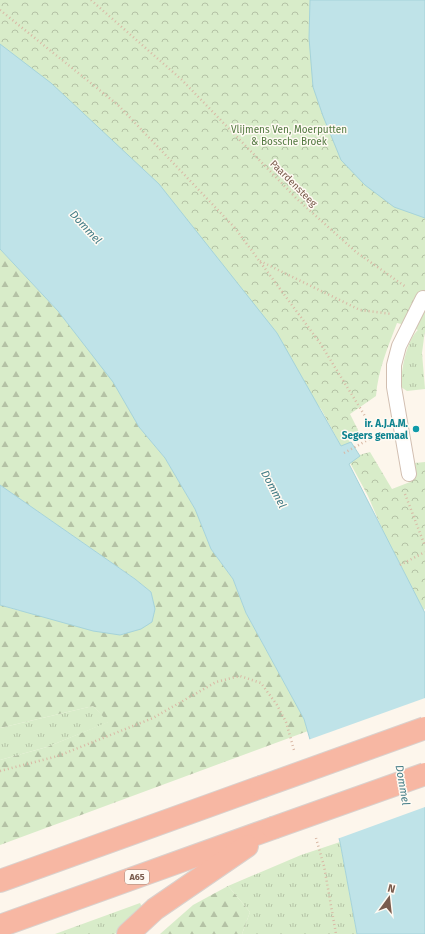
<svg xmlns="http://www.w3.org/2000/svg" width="425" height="934" font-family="'Fira Sans',sans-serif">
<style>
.grass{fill:url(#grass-tufts)}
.forest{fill:url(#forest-firs)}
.park{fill:url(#park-crowns)}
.water{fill:#bfe3e8;stroke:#a5d3da}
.pier{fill:#fdf6ec}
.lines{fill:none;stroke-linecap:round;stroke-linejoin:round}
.lane-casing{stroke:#d1beb0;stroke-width:16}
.highway-casing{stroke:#dad1cd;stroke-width:24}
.path{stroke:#d9b8a5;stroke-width:2.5;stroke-dasharray:1 3;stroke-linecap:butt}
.lane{stroke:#fff;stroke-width:14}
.highway{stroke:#f7b7a3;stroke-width:22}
.highway-bridge-casing{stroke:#dad1cd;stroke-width:24;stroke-linecap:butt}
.highway-bridge{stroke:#f7b7a3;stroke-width:22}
.culture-dot{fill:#0f9aa8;stroke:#fffaf3;stroke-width:1.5}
.labels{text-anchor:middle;stroke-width:3;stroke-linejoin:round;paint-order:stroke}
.shield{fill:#fffaf3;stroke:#a28b7f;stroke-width:1}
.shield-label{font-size:9px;font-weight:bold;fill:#7a5c4d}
.park-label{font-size:10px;fill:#537a41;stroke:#fffaf3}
.street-label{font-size:10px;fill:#7a5c4d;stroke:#fffaf3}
.culture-label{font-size:10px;font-weight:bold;fill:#0d838f;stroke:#fffaf3;text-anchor:end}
.water-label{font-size:11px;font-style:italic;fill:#437c86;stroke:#fffaf3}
</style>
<defs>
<pattern id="grass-tufts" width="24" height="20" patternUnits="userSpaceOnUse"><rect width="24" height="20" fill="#d8ecc9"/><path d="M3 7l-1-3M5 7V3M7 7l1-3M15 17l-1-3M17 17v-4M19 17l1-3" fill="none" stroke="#b4c2a5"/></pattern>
<pattern id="forest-firs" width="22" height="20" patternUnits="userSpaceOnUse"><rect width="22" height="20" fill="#d8ecc9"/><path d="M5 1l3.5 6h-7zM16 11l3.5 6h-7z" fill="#b4c2a5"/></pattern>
<pattern id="park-crowns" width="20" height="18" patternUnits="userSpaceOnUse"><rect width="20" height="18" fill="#d8ecc9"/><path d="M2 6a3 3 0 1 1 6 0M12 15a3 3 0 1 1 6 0" fill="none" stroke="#b4c2a5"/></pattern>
</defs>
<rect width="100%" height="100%" fill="#fdf6ec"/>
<g class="grass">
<path d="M419,329L425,330L422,353L425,389L407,391L401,387C401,371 406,340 419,329Z"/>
<polygon points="93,706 109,722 47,747 0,760 0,728"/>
<polygon points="340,842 357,934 242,934 250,912 228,886 301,855"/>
<polygon points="140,903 142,907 115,934 55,934"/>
</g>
<g class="forest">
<polygon points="0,249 58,311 113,381 139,427 165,458 195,509 211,549 233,579 246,613 304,719 308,731 0,845 0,760 47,747 108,722 93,706 0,728 0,605 20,611 151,592 135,579 0,485"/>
<polygon points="228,886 250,912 242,934 160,934 193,905"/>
</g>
<path class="park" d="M0,0H425V333L406,325L397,323C388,347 378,370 376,396L350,414L359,432L349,440L356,456L370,452L392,489L410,482L415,463L425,462V609L423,610L383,531L368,496L321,409L0,47Z"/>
<g class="water">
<polygon points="310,0 425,0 425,218 394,207 365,185 341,160 323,116 313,87 309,38"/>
<polygon points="0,44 51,83 159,184 277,333 341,446 351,442 360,456 349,464 425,613 425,934 357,934 340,842 304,719 246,613 233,579 211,549 195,509 165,458 139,427 113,382 58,311 0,249"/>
<polygon points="0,485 135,579 151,592 155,609 152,622 141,629 120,635 93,631 0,605"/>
</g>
<polygon class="pier" points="425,698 425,807 337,839 308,740"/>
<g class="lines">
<g class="lane-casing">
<polyline id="lane" points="409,474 394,387 394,365 399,346 423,298"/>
</g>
<g class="highway-casing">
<g id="highway">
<polyline points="0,881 261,787"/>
<polyline points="0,926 273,828"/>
<polyline points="128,934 155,909 247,846"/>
</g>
</g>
<g class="path">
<polyline points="91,0 182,80 296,198 356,252 406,287"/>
<polyline points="0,10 118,105 235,228 320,343 365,416"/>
<polyline points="260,261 360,310 392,314"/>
<polyline points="344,453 375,436"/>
<polyline points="405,494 425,546"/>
<polyline points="400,565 425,552"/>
<polyline points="0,771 58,756 153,718 216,682 240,676 261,683 277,705 286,722 294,750"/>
<polyline points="316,838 324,866 336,934"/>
</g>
<use href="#lane" class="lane"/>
<use href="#highway" class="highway"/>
<g class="highway-bridge-casing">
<g id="highway-bridge">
<polyline points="261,787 425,728"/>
<polyline points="273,828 425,774"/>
</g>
</g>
<use href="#highway-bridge" class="highway-bridge"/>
</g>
<circle class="culture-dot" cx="416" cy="429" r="4"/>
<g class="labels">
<rect class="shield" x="125" y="870" width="24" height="14" rx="3"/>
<g class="shield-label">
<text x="137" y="880">A65</text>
</g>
<g class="park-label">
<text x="289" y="133">Vlijmens Ven, Moerputten<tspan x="289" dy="12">&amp; Bossche Broek</tspan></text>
</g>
<g class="street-label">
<text transform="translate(294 183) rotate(45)" y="4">Paardensteeg</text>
</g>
<g class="culture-label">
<text x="408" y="427">ir. A.J.A.M.<tspan x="408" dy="12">Segers gemaal</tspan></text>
</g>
<g class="water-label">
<text transform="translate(86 227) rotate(47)" y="4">Dommel</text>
<text transform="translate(274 489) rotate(62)" y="4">Dommel</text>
<text transform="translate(403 785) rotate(80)" y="4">Dommel</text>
</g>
</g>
<g transform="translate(389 898) rotate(15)" stroke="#fffaf3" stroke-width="3" paint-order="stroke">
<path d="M0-3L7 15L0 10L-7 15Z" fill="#7a5c4d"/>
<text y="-6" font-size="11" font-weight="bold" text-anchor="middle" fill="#7a5c4d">N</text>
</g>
</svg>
